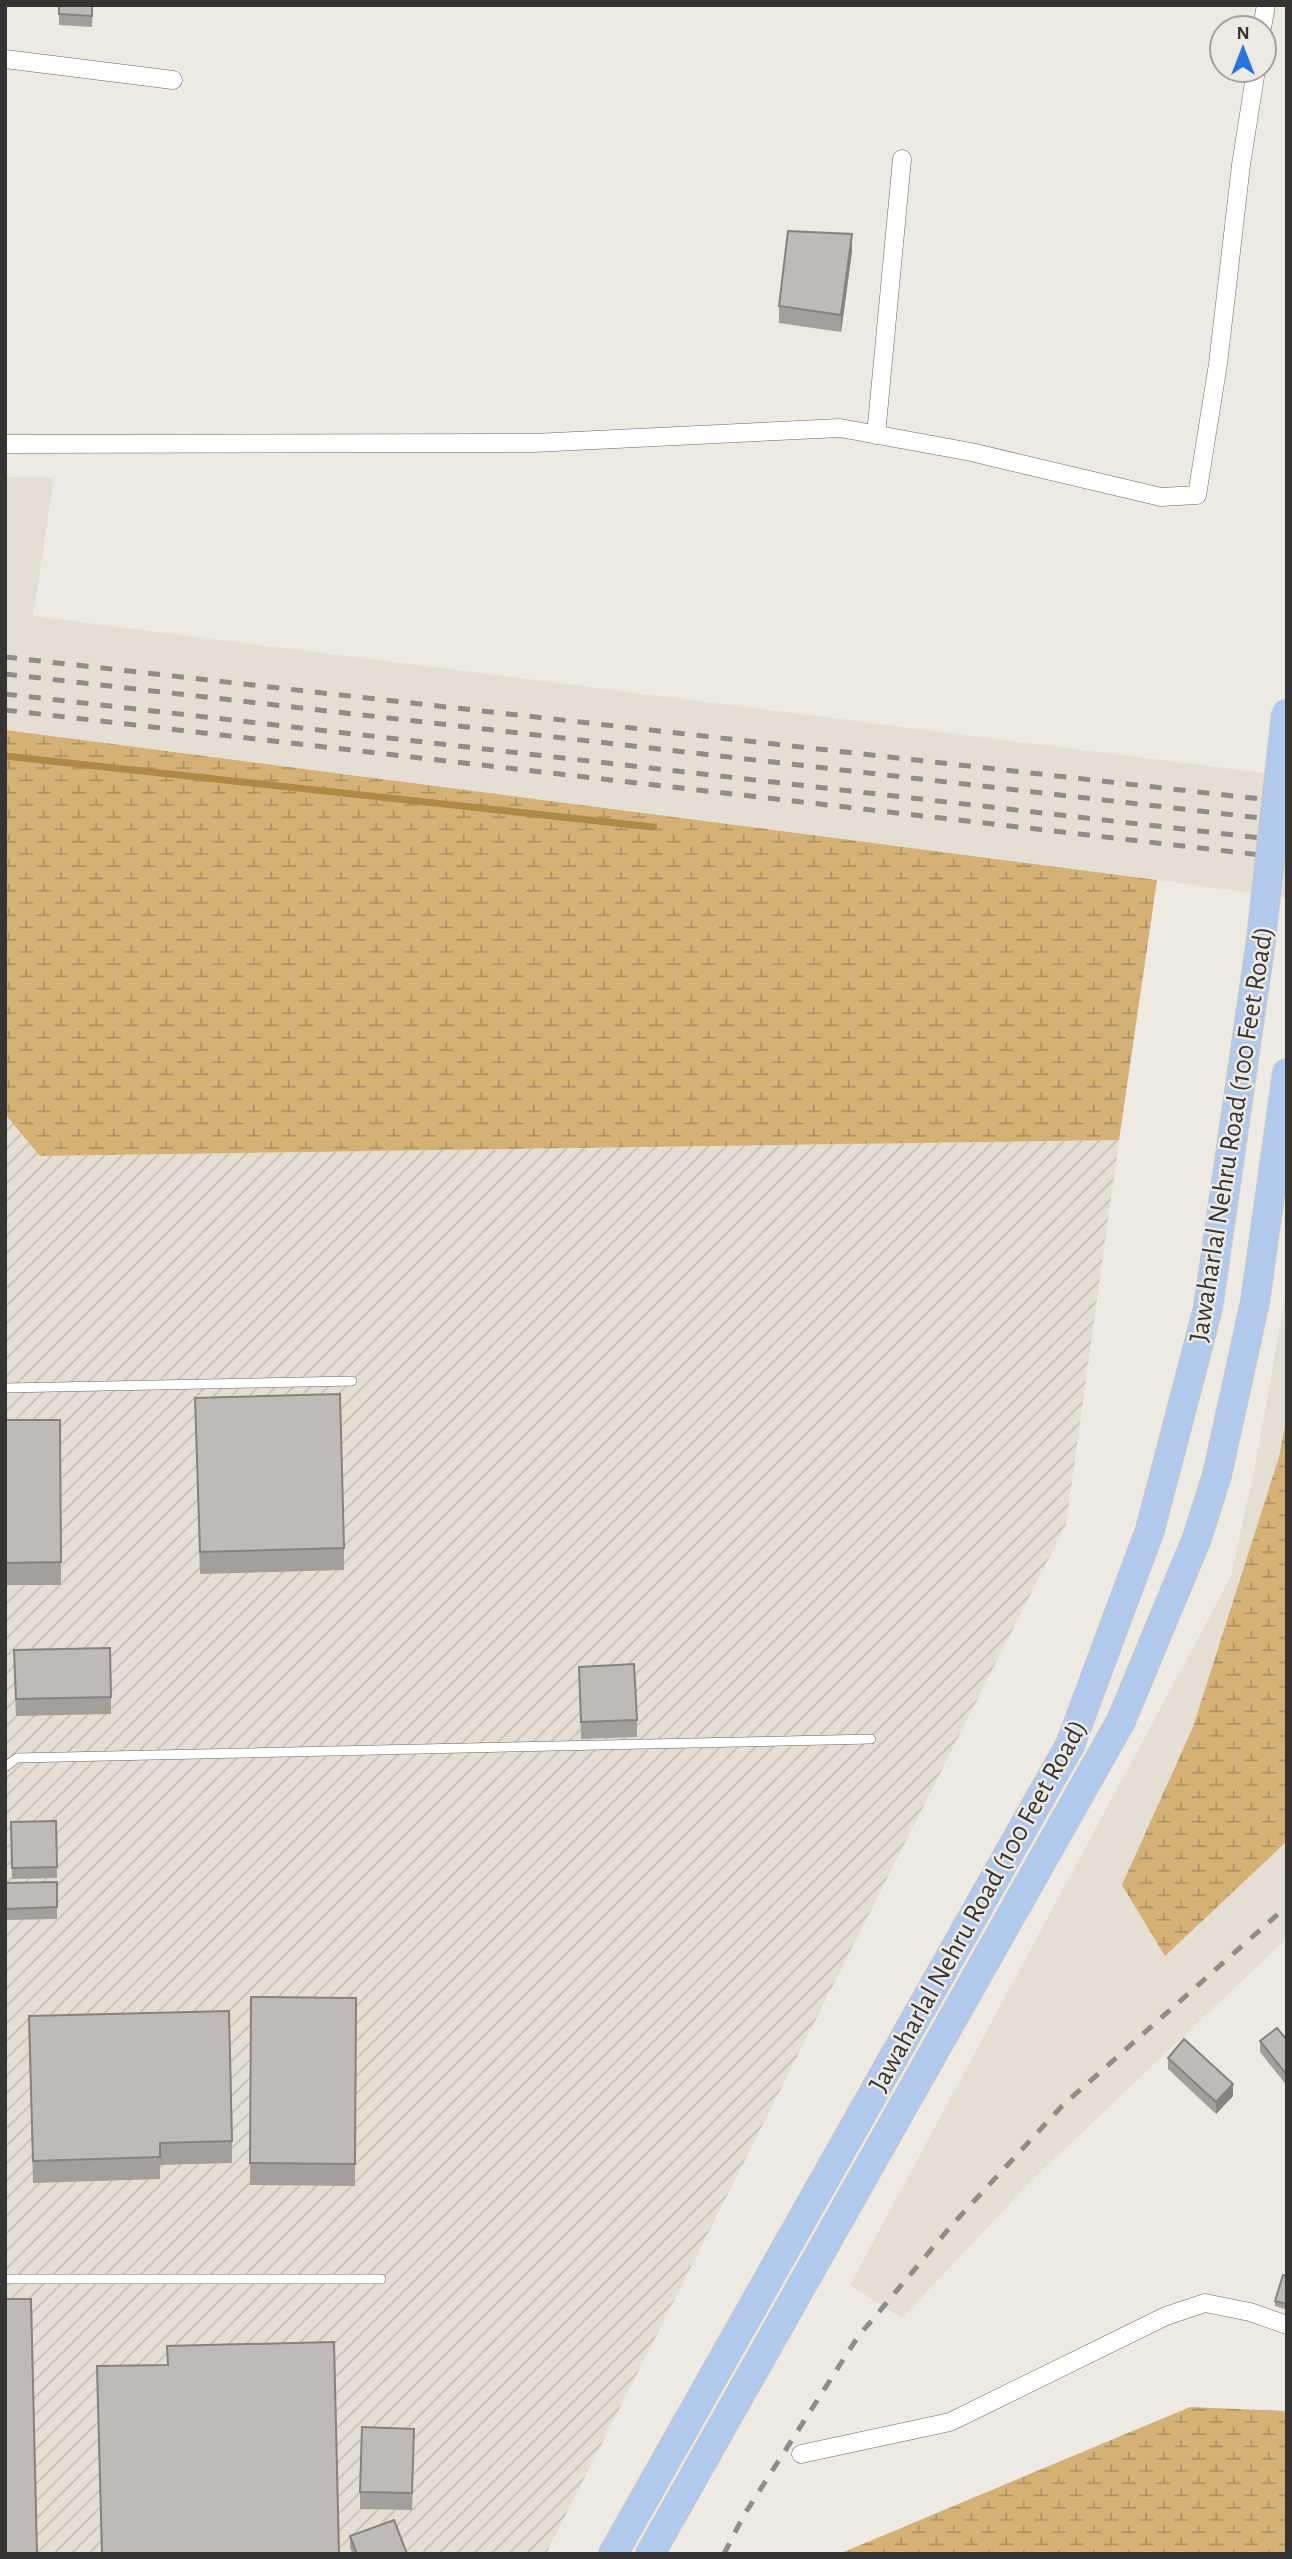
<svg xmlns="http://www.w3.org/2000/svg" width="1292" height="2559" font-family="'Alegreya Sans',sans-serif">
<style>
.built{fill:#e5ded2}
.industrial{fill:url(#industrial-furrows)}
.wetland{fill:url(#wetland-marsh)}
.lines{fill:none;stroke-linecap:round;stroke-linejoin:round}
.stream{stroke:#b08946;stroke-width:7}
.lane-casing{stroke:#6b6864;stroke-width:10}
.street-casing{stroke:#6b6864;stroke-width:19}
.primary-casing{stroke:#c7c6c6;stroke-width:30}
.lane{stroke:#fff;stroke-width:9}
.street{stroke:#fff;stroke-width:18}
.primary{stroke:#b1c9ec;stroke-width:28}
.rail{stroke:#8f8d89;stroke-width:5;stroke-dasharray:12 12;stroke-linecap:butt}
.primary-bridge-casing{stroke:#c7c6c6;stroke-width:30;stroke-linecap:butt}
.primary-bridge{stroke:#b1c9ec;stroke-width:28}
.wall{fill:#a3a09c}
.shaded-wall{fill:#85827f}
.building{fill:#bebab5;stroke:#85827f;stroke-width:2}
.labels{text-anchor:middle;stroke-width:5;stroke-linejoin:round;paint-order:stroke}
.street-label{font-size:28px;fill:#363432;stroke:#edeae4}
</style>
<defs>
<pattern id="industrial-furrows" width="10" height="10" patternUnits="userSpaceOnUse" patternTransform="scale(1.75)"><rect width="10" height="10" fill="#e5ded2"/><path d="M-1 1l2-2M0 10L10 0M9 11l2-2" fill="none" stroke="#c5bfb5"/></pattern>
<pattern id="wetland-marsh" width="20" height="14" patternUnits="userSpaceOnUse" patternTransform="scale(1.75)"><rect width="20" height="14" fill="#d6b175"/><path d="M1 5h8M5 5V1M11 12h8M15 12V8" fill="none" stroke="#ae9161"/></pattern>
</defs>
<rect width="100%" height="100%" fill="#edeae4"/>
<g class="built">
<polygon points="5,477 54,478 33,616 1287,776 1287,898 1157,880 1119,1140 5,1114"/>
<polygon points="1287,1286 1287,1938 1033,2179 902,2318 850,2285 1231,1577 1257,1456"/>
</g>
<polygon class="industrial" points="5,1114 41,1156 1119,1140 1066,1524 546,2554 5,2554"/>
<g class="wetland">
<polygon points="5,730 1157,880 1119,1140 40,1156 5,1114"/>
<polygon points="1287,1416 1287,1841 1165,1956 1122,1885 1193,1727 1279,1457"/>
<polygon points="1190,2407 1287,2411 1287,2554 839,2554"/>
</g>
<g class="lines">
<polyline class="stream" points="5,756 653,827"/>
<g class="lane-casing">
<g id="lane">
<polyline points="5,1388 352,1381"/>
<polyline points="5,1767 17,1758 871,1739"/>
<polyline points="5,2279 381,2279"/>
</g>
</g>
<g class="street-casing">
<g id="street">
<polyline points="1262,28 1266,5"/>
<polyline points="5,59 173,80"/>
<polyline points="876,435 902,159"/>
<polyline points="5,444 534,443 840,428 971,452 1161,497 1197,495 1218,364 1241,165 1256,70"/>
<polyline points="801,2454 950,2422 1166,2316 1205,2303 1250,2312 1287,2325"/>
</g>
</g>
<g class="primary-casing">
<g id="primary">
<polyline points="613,2554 1070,1745 1150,1530 1208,1308 1261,940"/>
<polyline points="650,2554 1121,1721 1197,1538 1217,1475 1255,1302 1287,1073"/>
</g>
</g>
<use href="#lane" class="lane"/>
<use href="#street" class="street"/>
<use href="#primary" class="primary"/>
<g class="rail">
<polyline points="5,657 1287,802"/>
<polyline points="5,674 1287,821"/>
<polyline points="5,694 1287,841"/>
<polyline points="5,710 1287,858"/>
<polyline points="724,2554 744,2515 857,2338 951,2226 1062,2106 1287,1906"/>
</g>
<g class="primary-bridge-casing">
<polyline id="primary-bridge" points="1261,940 1286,713"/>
</g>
<use href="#primary-bridge" class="primary-bridge"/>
</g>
<g class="wall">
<polygon points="59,5 93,5 92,27 59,25"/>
<polygon points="852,251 841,332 779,323 779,306"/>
<polygon points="195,1398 344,1548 344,1570 200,1574"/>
<polygon points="5,1420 60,1420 61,1585 5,1585"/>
<polygon points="14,1667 111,1697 111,1714 16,1716"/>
<polygon points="579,1667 637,1720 637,1737 581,1739"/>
<polygon points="56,1821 57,1878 12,1879 11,1822"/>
<polygon points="57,1882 57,1919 5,1920 5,1883"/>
<polygon points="251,1997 356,1998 355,2186 250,2185"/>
<polygon points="29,2038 232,2141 232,2163 160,2165 160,2179 33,2183"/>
<polygon points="1287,2040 1287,2086 1260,2052 1260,2041"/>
<polygon points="1168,2058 1233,2096 1216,2114 1168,2069"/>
<polygon points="1287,2276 1287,2310 1275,2306 1275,2301"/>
<polygon points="414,2446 412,2510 360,2509 360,2492"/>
<polygon points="350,2536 407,2554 353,2554 350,2548"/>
</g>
<g class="shaded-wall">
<polygon points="852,234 852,251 841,332 841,315"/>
<polygon points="1233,2084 1233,2096 1216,2114 1216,2102"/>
</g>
<g class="building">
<polygon points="59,5 92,5 92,16 59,14"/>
<polygon points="788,231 852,234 841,315 779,306"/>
<polygon points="340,1394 344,1548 200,1552 195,1398"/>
<polygon points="5,1420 60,1420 61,1562 5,1563"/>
<polygon points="110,1648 111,1697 16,1699 14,1650"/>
<polygon points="634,1664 637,1720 581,1722 579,1667"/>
<polygon points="56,1821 57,1867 12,1868 11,1822"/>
<polygon points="57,1882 57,1907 5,1909 5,1883"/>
<polygon points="251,1997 356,1998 355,2164 250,2163"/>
<polygon points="229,2011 232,2141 160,2143 160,2157 33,2161 29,2016"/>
<polygon points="1277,2028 1287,2040 1287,2075 1260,2041"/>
<polygon points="1184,2039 1233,2084 1216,2102 1168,2058"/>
<polygon points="1283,2275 1287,2276 1287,2304 1275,2301"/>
<polygon points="5,2299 31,2299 37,2554 5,2554"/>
<polygon points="334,2342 339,2554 102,2554 97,2366 168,2365 167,2346"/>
<polygon points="362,2427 414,2429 412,2493 360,2492"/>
<polygon points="394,2520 407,2554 357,2554 350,2536"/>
</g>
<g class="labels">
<g class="street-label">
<text transform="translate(1230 1134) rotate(-81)" y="10">Jawaharlal Nehru Road (100 Feet Road)</text>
<text transform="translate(977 1905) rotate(-61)" y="10">Jawaharlal Nehru Road (100 Feet Road)</text>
</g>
</g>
<rect width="1292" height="2559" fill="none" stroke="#363432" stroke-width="14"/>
<g transform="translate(1243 49)"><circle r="33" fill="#edeae4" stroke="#a4a19d" stroke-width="2"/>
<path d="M0-5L12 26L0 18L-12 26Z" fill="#2674e0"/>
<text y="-10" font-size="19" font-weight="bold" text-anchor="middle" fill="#363432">N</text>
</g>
</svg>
